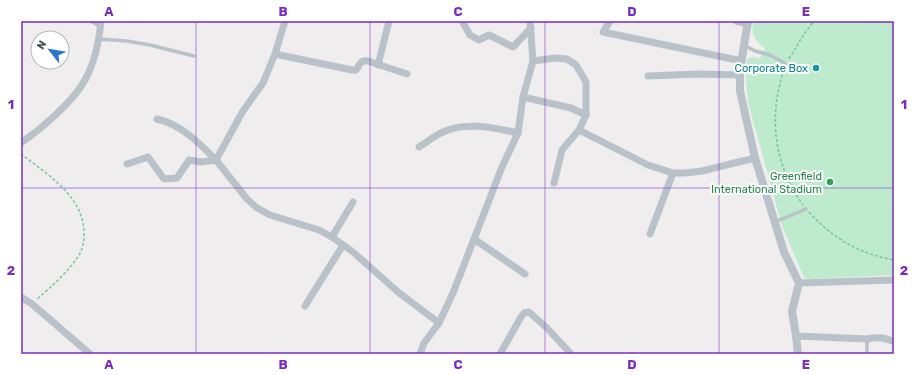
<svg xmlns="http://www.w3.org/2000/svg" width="915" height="375" font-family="Rubik,sans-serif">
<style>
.green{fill:#beeacd}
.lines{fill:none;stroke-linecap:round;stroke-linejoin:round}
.path{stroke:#79c59d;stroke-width:1.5;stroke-dasharray:3 2;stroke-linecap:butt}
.service{stroke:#b9c2c9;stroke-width:3.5}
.minor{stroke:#b9c2c9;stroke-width:7}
.tertiary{stroke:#b9c2c9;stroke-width:8}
.grid{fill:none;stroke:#7b2cbf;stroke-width:1;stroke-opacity:0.55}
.culture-dot{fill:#0f9aa8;stroke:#fff;stroke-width:1.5}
.leisure-dot{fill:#2e9e5b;stroke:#fff;stroke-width:1.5}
.labels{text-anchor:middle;stroke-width:4;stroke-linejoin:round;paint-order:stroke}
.culture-label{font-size:11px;fill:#0d838f;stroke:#fff;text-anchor:end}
.leisure-label{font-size:11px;fill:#27864d;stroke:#fff;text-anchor:end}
.neatline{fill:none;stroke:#7b2cbf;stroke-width:1.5}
.grid-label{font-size:13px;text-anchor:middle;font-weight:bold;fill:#7b2cbf}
</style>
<rect width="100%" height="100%" fill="#efeded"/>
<path class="green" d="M753,21H894V275L808,279L804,277L782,226L748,102L746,79L747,59L752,57L760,59L765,48C755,41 751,34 753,21Z"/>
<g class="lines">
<g class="path">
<polyline points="789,59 804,34 814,21"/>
<path d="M784,70C768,116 774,165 803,205"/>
<path d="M21,154C48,175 85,197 84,235C84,243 82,252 77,258C66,274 51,287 36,300"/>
<path d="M809,212C832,238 860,254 894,260"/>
</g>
<g class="service">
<polyline points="90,21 100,26"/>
<polyline points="99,39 127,41 150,45 194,56"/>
<polyline points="744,45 755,51 770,55 786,64"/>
<polyline points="775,222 806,209"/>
<polyline points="867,354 867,339"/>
</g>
<g class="minor">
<polyline points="285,21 275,54 263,83 243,111 216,160 247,199 257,208 270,215 319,230 332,237 353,252 398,292 439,323"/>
<polyline points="462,21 470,35 479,40 489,35 513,47 531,28"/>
<polyline points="610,21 603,32 742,61"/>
<polyline points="736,21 748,24"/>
<path d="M275,54L352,70H356C361,64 359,60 368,61L407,74"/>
<polyline points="533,61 555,58 567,59 576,65 586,82 586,115"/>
<polyline points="378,65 389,21"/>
<polyline points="648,76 698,74 740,75"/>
<polyline points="523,97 571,108 586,115 579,130 648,165 673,173 685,173 702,171 755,158"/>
<path d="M157,119C182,125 198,142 216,160"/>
<path d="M21,143C41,129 73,102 85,80C95,62 99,42 101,21"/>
<path d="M419,147C427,142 435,135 443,132C466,121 494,128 518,133"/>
<polyline points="127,164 148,157 164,179 177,178 189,160 201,162 216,160"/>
<polyline points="554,183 562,150 579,130"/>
<polyline points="650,234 673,173"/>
<polyline points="332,237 353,202"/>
<polyline points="474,239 525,274"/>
<polyline points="799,283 894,280"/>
<polyline points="21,297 32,304 90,354"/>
<polyline points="305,306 343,245"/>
<path d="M796,336L867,339C877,337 883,337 892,341"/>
<polyline points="420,354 424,343 439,323 453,293 502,167 518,133 523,97 533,61 530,21"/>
<polyline points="500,354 521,317 524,313 529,312 547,328 571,354"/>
</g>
<polyline class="tertiary" points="748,21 740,70 740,91 755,158 784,252 799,283 792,311 796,336 798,354"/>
</g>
<path class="grid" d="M196,21V354M370,21V354M545,21V354M719,21V354M21,188H894"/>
<circle class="culture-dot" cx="816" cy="68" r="4"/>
<circle class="leisure-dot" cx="830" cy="182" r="4"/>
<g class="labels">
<g class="culture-label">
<text x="808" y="72">Corporate Box</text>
</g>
<g class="leisure-label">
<text x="822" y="180">Greenfield<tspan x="822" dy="13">International Stadium</tspan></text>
</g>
</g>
<rect width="915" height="375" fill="none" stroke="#ffffff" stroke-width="44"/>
<g transform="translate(50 50) rotate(301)"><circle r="19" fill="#ffffff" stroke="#b5b9bd"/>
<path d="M0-3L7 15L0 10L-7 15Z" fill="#2777cf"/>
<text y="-6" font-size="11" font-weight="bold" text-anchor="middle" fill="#475159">N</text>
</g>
<rect x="22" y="22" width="871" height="331" class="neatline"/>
<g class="grid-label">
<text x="109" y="16">A</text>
<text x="283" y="16">B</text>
<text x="458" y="16">C</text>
<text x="632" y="16">D</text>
<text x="806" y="16">E</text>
<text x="11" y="109">1</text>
<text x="904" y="109">1</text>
<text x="11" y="275">2</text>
<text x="904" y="275">2</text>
<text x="109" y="369">A</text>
<text x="283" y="369">B</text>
<text x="458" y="369">C</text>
<text x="632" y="369">D</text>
<text x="806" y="369">E</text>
</g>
</svg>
